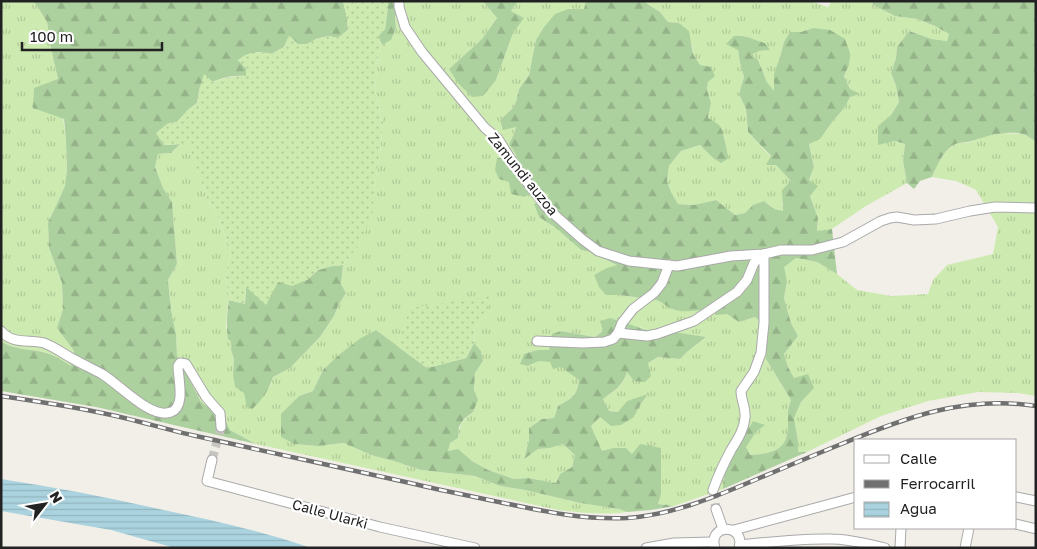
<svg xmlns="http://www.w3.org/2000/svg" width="1037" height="549" font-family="'Golos Text',sans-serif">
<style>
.grass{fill:url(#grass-tufts)}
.forest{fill:url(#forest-firs)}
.garden{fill:url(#garden-dots)}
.water{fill:url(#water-rules)}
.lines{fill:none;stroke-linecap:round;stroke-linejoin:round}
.street-tunnel{stroke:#c8c6c1;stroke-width:9;stroke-dasharray:9 4.5;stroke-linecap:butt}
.street-casing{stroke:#a9a9a9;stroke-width:11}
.street{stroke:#fff;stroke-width:9}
.rail-casing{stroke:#707070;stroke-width:4.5}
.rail{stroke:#fff;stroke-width:2.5;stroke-dasharray:8;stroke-linecap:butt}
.labels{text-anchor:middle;stroke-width:4.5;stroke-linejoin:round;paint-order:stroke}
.street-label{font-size:14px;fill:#222;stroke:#fff}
</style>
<defs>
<pattern id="grass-tufts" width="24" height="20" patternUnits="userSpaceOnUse" patternTransform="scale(1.25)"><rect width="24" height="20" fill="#cdebb0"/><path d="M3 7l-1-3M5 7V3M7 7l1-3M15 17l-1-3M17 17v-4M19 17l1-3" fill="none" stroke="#b0c997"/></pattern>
<pattern id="forest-firs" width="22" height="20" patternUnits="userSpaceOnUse" patternTransform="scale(1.25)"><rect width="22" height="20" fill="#add19e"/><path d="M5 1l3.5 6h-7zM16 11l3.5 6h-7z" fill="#95b388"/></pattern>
<pattern id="garden-dots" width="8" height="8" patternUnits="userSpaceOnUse" patternTransform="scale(1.25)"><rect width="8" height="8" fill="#cdebb0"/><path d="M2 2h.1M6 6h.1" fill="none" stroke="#b0c997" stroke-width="1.8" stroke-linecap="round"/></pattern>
<pattern id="water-rules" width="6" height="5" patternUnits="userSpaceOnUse" patternTransform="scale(1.25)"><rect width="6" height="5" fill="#aad3df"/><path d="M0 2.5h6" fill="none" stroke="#92b5bf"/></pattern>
</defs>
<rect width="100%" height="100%" fill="#f2efe9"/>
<g class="grass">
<path d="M1,1H32L35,3L47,22L52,53L58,79L66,140L67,169L65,186L48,223L49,248L62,283L63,309L57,328L74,351L71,366C63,362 55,355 47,353C31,348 15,351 1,341Z"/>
<path d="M401,1H483L497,18L482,39L449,69L496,80L513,33L523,18L511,11L518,1H586L585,9H568L536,40L529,75L519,89L516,102L512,109L500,120L516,127L514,134L509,144L517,156L509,182L525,197L539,189L549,195L539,217L556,228L581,250L590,252L617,265L606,295H620L656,300L661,302L675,310L710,309L727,314L739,322L755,317L768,328L766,359L791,400C787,410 788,414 788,424C788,451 773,453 750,455L745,447L756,432L753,421L723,480V489L674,506L658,504L661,495V448L632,454L613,448L602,452L591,426L600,417H634L640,405L647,395L627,401L619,412L609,411L603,399C616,390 622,387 627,372L648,363L658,357L680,359L688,351L706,337L650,331L640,327L603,331L595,337L561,331L549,350H538L528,366C532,365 536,362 539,361C554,359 569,371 579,380C577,396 572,398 558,406L554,418L542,419L529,428V440L524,458L538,449L550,448L563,444L575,455L572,467L560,474L556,483L528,478L514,479L488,470L472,461L458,450L448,451L450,443L458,438C459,424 463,420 473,412L475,372L483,361L481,351L474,343L475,327L487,314L411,308L397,346L376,330L323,370L313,391L299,396L281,437L294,444L317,446L344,443L371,455L397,462L421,470L475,476L500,486L525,490L580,503L619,509L627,512C604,515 581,513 558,510L256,444L230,430L225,419L201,402L177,355L176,334L171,310L168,280L177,264L172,203L163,188L155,167L158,154L171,153L180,144L188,142L208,201L218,217L231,251L226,277L229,300L227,312L226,328L232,342L231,350L234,359L233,374L270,387L273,377L290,368L320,337L334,316L338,306L346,293L341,284L343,265L362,242L374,189L380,154L383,122L375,91L378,53L382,45L391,40L396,28L395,17Z"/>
<path d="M643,1H810L828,7L832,1H872L873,5L895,16L917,19L935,26L949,34L947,41L932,39L909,31L897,47L896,58L891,73L896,86L899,102L891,115L878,127V144L895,141L905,144L903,161L907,183L866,206L832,229L817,231L818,218L810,196L809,181L814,167L809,143L826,131L833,121L845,107L850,97V89L844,76L849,65L813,28L801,32H790L784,42L780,57L774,92L767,82L758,60L750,55L759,51L769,50L765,44C752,40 749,35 734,36L738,50L740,63L744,77L739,94L746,109L748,132L771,157L776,165L791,181L782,203L783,212L774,209L764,201L753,205L745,213L735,215L716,200L694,205L678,204L671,192L667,181L669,166L681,151L700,145L713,158L721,162L728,158L725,148L724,136L708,118L711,103L707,90L708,81L700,65L693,54L692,45L679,23L668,22L660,12Z"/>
<polygon points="1002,133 1023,134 1036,141 1036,396 1018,393 978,392 928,401 881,416 807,452 798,452 798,441 794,418 801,402 814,387 794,378 788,367 784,354 798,336 791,323 784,298 787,281 783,267 796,258 817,262 837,274 857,290 891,296 928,294 933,280 947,265 993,254 998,227 976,190 956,181 932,177 937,165 945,153 955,143 967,143 983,137"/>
</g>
<g class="forest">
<path d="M32,1H343L347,18L348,30L338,38L328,36L316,39L307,45L298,44L289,36L284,47L272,54L258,52L238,60L246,68V76C226,75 218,80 200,87L197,103L188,110L177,122L167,124L164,145L180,144L171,153L158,154L155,167L163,188L172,202L177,264L168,280L171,310L176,334L177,355L201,402L225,419L230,430L256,444L96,407L1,391V341C15,351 31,348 46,353C55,355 63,361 71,366L74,351L57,328L63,309L62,283L49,248L48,223L65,186L67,169L66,140L64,119L33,108L34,88L58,79L52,53L47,22L35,3Z"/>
<polygon points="387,1 401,1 395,17 396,28 391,40 382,45 378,36 385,29 388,6"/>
<polygon points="483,1 518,1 511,11 524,18 513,33 496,80 483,96 472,97 458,83 449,69 482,39 497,18"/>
<path d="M586,1H643L660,12L668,22L679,23L689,31L693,54L700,65L711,67L715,76L708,82L707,90L711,103L708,118C711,120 716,122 719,125C724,130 726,150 729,158L721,163L713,158L700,145L681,151L669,166L667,181L671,192L678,204L694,205L716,200L735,215L745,213L753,205L764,201L774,209L783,211L782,190L791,181L776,165H766L771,156L748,132L746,109L739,94L744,77L740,63L738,50L726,44L734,36C749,35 752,40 765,43L770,50L759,51L751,55L758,60L767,82L774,91V74L780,57L784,42L790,32H801L813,28L830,30L845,39L850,53L849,65L844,76L850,89L860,94L850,97L845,107L833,121L820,139L809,144L814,167L809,180L818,186L810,196L818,218L817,231L832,229L837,274L817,262L796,258L784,267L787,281L784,298L791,323L798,336L784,354L788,367L794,378L808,374L814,388L801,402L794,418L798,441V452H807L723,489C722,466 742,441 753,421L765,425L756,432L746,447L750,455C773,453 788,451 788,424C788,414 787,410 791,400L766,359L767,328L755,317L739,322L727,314L716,315L709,309C699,310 686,313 675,310C668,308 663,302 656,300L620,295H606L599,287L594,275L607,268L617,265L590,252L581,250L556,228L539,217L534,204L549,195L539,189L525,197L511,194L509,182L499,179L495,170L497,158L517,156L509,144L514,134L516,127L503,130L500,120L512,109L516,102L519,89L529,75L536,40L544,27L555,14L568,9H584Z"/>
<path d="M872,1H1036V141C1031,139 1027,135 1022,134C1003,130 986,137 968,142C963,143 958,142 953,145C943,152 937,165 932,177L920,181L914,189L907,183L903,161L905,144L895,141L878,145V126L891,115L899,102L896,86L891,73L896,58L897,47L909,31L932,39L947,41L949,34L935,26L917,19L895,16L873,5Z"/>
<path d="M343,265L341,284L346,293L338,306L334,316L320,337L290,368L273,377C269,390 262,400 252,409L247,407L244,393L235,387L233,374L234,359L231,350L232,342L228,339C226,325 227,313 229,300L245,304L246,287L279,282L307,280L318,270L332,266Z"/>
<path d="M610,318L650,331L660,330L706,337L688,351L680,359L658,357L648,363L651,376L645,382L634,381L627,372C622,387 615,390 603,399L609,411L618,412L627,401L648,394L640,405L634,417L621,425L611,426L600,417L591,426L602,451L613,448H626L632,454L640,444L661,448V495L658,504L674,506L651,510L627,512L619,509L580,503L525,490L500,486L475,476L421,470L397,462L371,455L344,443L317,446L294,444L281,437V414L299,396L313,391L323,370L340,354L361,338L376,330L427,368L466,358L474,343L481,351L483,361L475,373L474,390L478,400L473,412L464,419L459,427L458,438L450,443L448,451L458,449L472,461L488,470L514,479L528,478L556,483L560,474L572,467L575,455L563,444L550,448L538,449L524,459L529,440V428L542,419L554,418L558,406C572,398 577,396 579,380L561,367L553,369L550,362L539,361L528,366L520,364L524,354L538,350H549L552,334L561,331L595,337L603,331L600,321Z"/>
</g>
<g class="garden">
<path d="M343,1H387L388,6L385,29L378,36L382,45L378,53L375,91L383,122L380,154L374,189L373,211L362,242L343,265L332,266L318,270L307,280L292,286L278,282L266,305L246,287L245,304L229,300L226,277L231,251L218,217L208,201L188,143L180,144L164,145L156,133L167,124L177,122L188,110L197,103L200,87L204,74L213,82C225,77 234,76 246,76V68L238,60C250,50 258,52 272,54L284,47L289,36L298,44H307L316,39L328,36L338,38L348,30L347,18Z"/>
<polygon points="492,296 487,314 475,327 474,343 466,358 427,368 397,346 410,308"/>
</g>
<path class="water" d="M1,479C54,487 107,497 159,509C211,520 262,531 311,548H175L111,530L1,511Z"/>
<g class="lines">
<g class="street-tunnel">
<polyline points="212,460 221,427"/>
<polyline points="713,490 716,509"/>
</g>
<g class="street-casing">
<g id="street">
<polyline points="399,1 399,7 405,27 422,52 485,128 498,139 517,169 547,208 582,239 598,251 629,261 677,266 731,256 764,254 781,250 812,250 843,242 881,221 890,218 897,217 914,220 936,219 970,211 995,207 1036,208"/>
<path d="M1,331C13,345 29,339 44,343C55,347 65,355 75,360C84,365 93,369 102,374C119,384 151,420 171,412C186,407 178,378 178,366L180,363L186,364L206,397L220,413L221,427"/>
<polyline points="618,333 647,336 657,334 694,321 737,292 747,280 754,263 764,254"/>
<polyline points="537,341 583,343 604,342 613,339 618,333 622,323 633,309 654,293 662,283 669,265"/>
<polyline points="212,460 207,481 380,527 475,548"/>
<path d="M713,490C718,476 724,463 731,450C737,440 744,430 745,418C746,408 741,400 741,391L754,372L761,353L764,323V254"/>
<polyline points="1016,497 1036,501"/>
<polyline points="716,509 723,529"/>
<polyline points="1016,524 1036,529"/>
<polyline points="734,530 856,497"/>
<path d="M740,545C770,542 801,538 832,539C850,539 868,544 885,548"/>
<polyline points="646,548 674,543 713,542"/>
<path d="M715,548C707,523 746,523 739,548"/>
<polyline points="900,548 901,528"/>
<polyline points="965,548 969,528"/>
</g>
</g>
<use href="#street" class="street"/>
<g class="rail-casing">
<path id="rail" d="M1,396C35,401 69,406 102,413C133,419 164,429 196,436C267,452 339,467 410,483C440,490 470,496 499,502C542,511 583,520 627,518C670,515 710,499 750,482C779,470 809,457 839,445C904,418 964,395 1036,406"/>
</g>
<use href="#rail" class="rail"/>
</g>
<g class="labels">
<g class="street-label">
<text transform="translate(523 174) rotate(51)" y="5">Zamundi auzoa</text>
<text transform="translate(330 514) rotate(15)" y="5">Calle Ularki</text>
</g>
</g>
<rect width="1037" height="549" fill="none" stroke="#222222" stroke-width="5"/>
<rect x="854" y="439" width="162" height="90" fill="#ffffff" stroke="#a7a7a7"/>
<rect x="864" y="455" width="25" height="8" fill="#ffffff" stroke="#a7a7a7"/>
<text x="900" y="464" font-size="15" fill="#222222">Calle</text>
<rect x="864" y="480" width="25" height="8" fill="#707070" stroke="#a7a7a7"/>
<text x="900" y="489" font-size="15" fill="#222222">Ferrocarril</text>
<rect x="864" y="502" width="25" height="15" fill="url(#water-rules)" stroke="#a7a7a7"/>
<text x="900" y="514" font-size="15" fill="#222222">Agua</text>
<g transform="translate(45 504) rotate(59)" stroke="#ffffff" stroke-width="4" paint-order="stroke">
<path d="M0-4L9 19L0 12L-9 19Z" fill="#222222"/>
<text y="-8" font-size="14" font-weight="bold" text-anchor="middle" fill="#222222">N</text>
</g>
<path d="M22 42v8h140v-8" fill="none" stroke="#222222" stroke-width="2.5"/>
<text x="30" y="42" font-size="15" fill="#222222" stroke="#ffffff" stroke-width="4" paint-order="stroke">100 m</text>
</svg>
